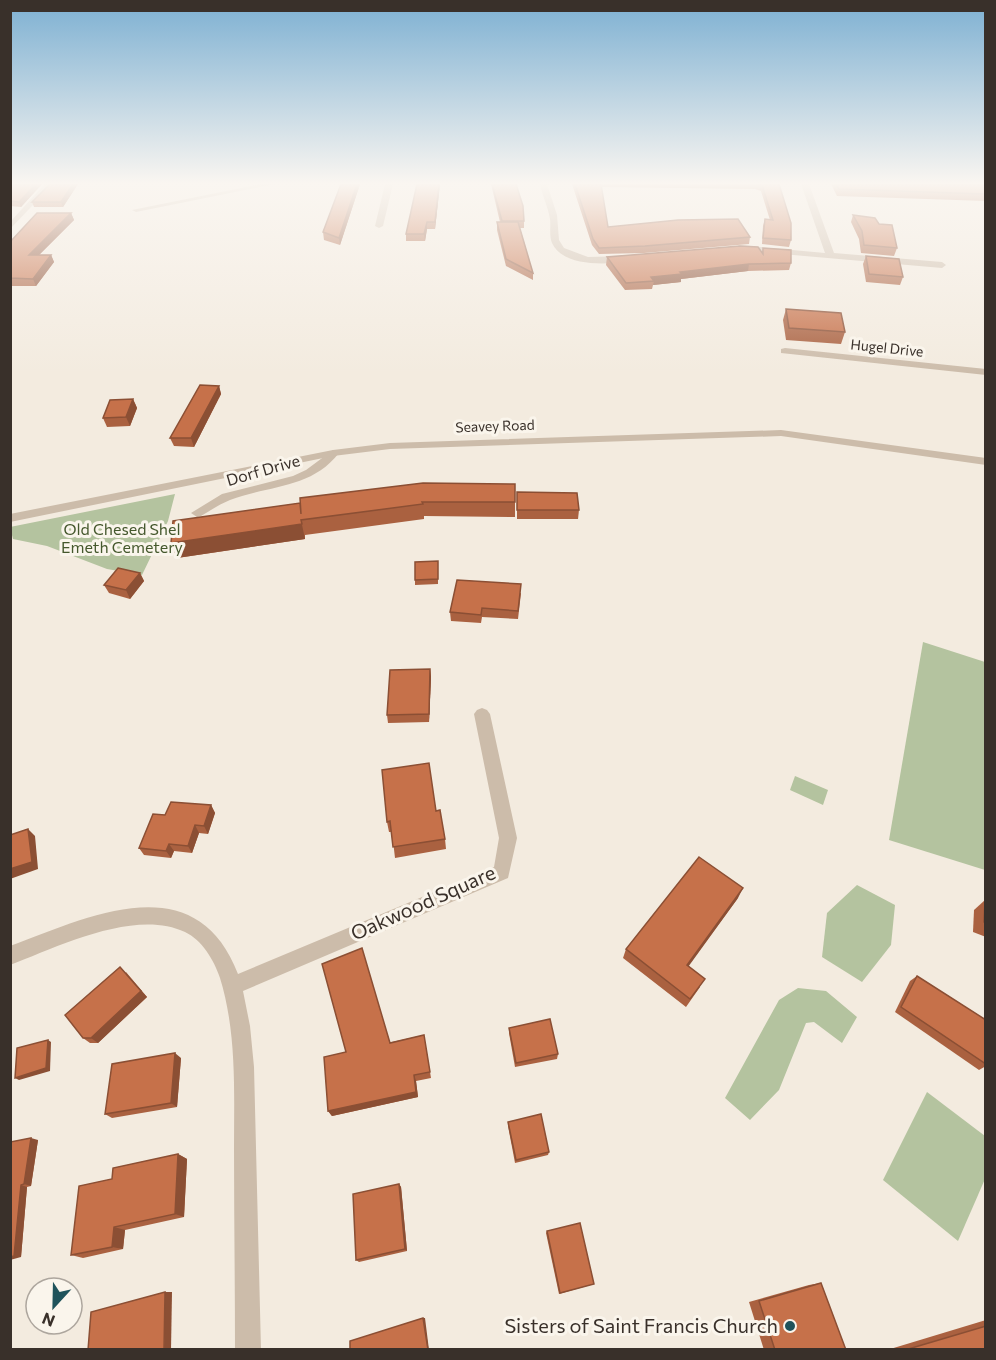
<svg xmlns="http://www.w3.org/2000/svg" width="996" height="1360" font-family="Commissioner,sans-serif">
<style>
.green{fill:#b4c39f}
.lines{fill:none;stroke-linecap:round;stroke-linejoin:round}
.minor{fill:#ccbcaa;fill-rule:evenodd}
.tertiary{fill:#ccbcaa;fill-rule:evenodd}
.wall{fill:#aa6140}
.shaded-wall{fill:#8b4f34}
.building{fill:#c6714a;stroke:#8b4f34;stroke-width:1.5}
.poi-dot{fill:#1f535b;stroke:#faf5ec;stroke-width:2}
.labels{text-anchor:middle;stroke-width:6;stroke-linejoin:round;paint-order:stroke}
.far-street-label{font-size:14px;fill:#39302a;stroke:#faf5ec}
.street-label{font-size:16px;fill:#39302a;stroke:#faf5ec}
.park-label{font-size:16px;fill:#45582d;stroke:#faf5ec}
.near-street-label{font-size:20px;fill:#39302a;stroke:#faf5ec}
.near-poi-label{font-size:20px;fill:#39302a;stroke:#faf5ec;text-anchor:end}
</style>
<rect width="100%" height="100%" fill="#f3ebdf"/>
<g class="green">
<polygon points="175,494 168,521 142,575 107,569 47,546 13,539 10,527"/>
<polygon points="923,642 985,662 985,870 889,840"/>
<polygon points="795,776 828,790 823,805 790,790"/>
<polygon points="857,885 895,905 891,945 862,982 822,957 827,913"/>
<polygon points="798,988 826,991 857,1017 842,1043 814,1022 806,1023 779,1090 750,1120 725,1098 779,1000"/>
<polygon points="927,1092 985,1136 985,1179 958,1241 883,1180"/>
</g>
<g class="lines">
<g class="minor">
<polygon points="45,184 53,184 10,229 10,222"/>
<polygon points="261,184 275,184 136,212 132,210"/>
<polygon points="385,184 393,184 383,226 379,228 375,226"/>
<path d="M540,184H547L557,215L559,240L564,248L588,257L626,256L630,259L629,261C607,265 563,267 552,243C549,236 551,227 550,219C548,207 542,195 540,184Z"/>
<polygon points="801,184 809,184 834,253 942,262 946,265 942,268 736,250 735,248 739,245 825,253"/>
<polygon points="785,348 986,369 986,375 781,353 781,349"/>
<path d="M333,450L339,453C311,489 269,485 230,500C220,504 211,510 201,516L197,517L191,513L222,494L293,476L306,470Z"/>
<path d="M482,708L487,710L490,714L517,838L508,878L243,991L250,1026L254,1067L261,1350H235C235,1283 234,1216 234,1149C234,1093 237,1033 220,978C214,960 202,940 185,932C135,908 57,947 10,965V946C90,916 196,864 238,974L494,867L499,838L474,714L477,710Z"/>
</g>
<polygon class="tertiary" points="781,430 986,458 986,465 781,436 390,449 333,456 10,522 10,514 333,450 390,443"/>
</g>
<g class="wall">
<polygon points="10,184 42,184 21,207 10,206"/>
<polygon points="78,184 63,207 34,207 32,202"/>
<polygon points="341,184 360,184 340,245 324,240 323,232"/>
<polygon points="440,184 435,229 427,229 425,241 406,241 406,234"/>
<polygon points="491,184 516,184 524,221 524,228 520,228 533,273 533,280 506,266 497,230 497,222 500,222"/>
<polygon points="572,184 779,184 791,240 789,247 762,244 763,226 765,219 770,220 761,191 755,189 601,187 608,227 750,237 749,244 644,253 599,254 592,245"/>
<polygon points="831,184 986,184 986,201 837,196"/>
<polygon points="71,213 74,220 39,255 51,255 54,262 36,286 10,286 10,242"/>
<polygon points="853,215 879,224 897,248 894,256 861,253 859,239 851,222"/>
<polygon points="763,248 791,263 789,270 748,271 681,279 681,282 653,285 652,289 625,290 606,265 607,257 762,253"/>
<polygon points="866,256 903,277 900,285 866,282 863,264"/>
<polygon points="786,309 845,332 841,344 786,340 783,320"/>
<polygon points="219,386 221,394 194,447 174,446 170,438"/>
<polygon points="133,399 137,408 130,426 107,427 103,418"/>
<polygon points="515,484 515,517 424,516 424,519 305,535 305,539 177,558 171,543 173,521"/>
<polygon points="517,492 579,510 578,519 517,519"/>
<polygon points="438,561 438,584 415,585 415,580"/>
<polygon points="140,573 144,581 130,599 109,593 104,585"/>
<polygon points="521,593 518,619 482,617 481,623 451,621 450,612"/>
<polygon points="430,669 431,677 429,722 388,723 387,715"/>
<polygon points="211,805 215,813 208,834 199,833 192,853 174,851 171,858 144,855 139,848 165,815"/>
<polygon points="436,811 445,839 446,849 395,858 392,832 389,832 387,822"/>
<polygon points="738,898 688,966 700,987 686,1007 623,958 626,949"/>
<polygon points="985,900 986,900 986,937 973,932 974,910"/>
<polygon points="126,972 147,997 98,1043 90,1043 83,1038"/>
<polygon points="917,976 986,1020 986,1066 979,1070 895,1012 910,981"/>
<polygon points="509,1028 558,1054 557,1059 515,1067 509,1033"/>
<polygon points="424,1035 431,1078 416,1081 418,1097 332,1116 328,1111 346,1052"/>
<polygon points="181,1058 177,1107 112,1118 105,1114"/>
<polygon points="508,1122 549,1152 548,1155 515,1163 508,1126"/>
<polygon points="38,1140 31,1186 27,1187 21,1257 10,1142"/>
<polygon points="178,1154 187,1159 184,1217 125,1230 123,1249 83,1258 71,1255 112,1179"/>
<polygon points="399,1184 401,1187 407,1251 359,1262 356,1260"/>
<polygon points="547,1231 594,1284 559,1294 546,1233"/>
<polygon points="821,1283 846,1350 764,1350 749,1302 809,1285"/>
<polygon points="986,1320 986,1350 887,1350"/>
</g>
<g class="shaded-wall">
<polygon points="36,184 42,184 21,207 19,202"/>
<polygon points="73,184 78,184 63,207 61,202"/>
<polygon points="357,184 360,184 340,245 339,238"/>
<polygon points="439,184 440,184 435,229 435,222"/>
<polygon points="71,213 74,220 32,262 29,255"/>
<polygon points="427,222 427,229 425,241 424,234"/>
<polygon points="51,255 54,262 36,286 33,279"/>
<polygon points="749,264 748,271 681,279 681,282 653,285 654,281 651,277 680,272"/>
<polygon points="219,386 221,394 194,447 191,438"/>
<polygon points="133,399 137,408 130,426 126,417"/>
<polygon points="301,520 305,539 177,558 171,543"/>
<polygon points="140,573 144,581 130,599 126,590"/>
<polygon points="430,669 431,677 429,722 429,714"/>
<polygon points="211,805 215,813 208,834 204,826"/>
<polygon points="195,825 199,833 192,853 188,846"/>
<polygon points="28,829 35,836 38,869 10,879 10,869"/>
<polygon points="169,844 174,851 171,858 166,851"/>
<polygon points="743,888 738,898 683,974 687,965"/>
<polygon points="120,967 147,997 98,1043 91,1038"/>
<polygon points="48,1040 51,1042 50,1071 19,1080 15,1078"/>
<polygon points="175,1053 181,1058 177,1107 171,1103"/>
<polygon points="414,1075 416,1081 418,1097 332,1116 328,1111"/>
<polygon points="31,1138 38,1140 31,1186 24,1184"/>
<polygon points="178,1154 187,1159 184,1217 175,1214"/>
<polygon points="399,1184 401,1187 407,1251 405,1249"/>
<polygon points="21,1185 27,1187 21,1257 10,1260"/>
<polygon points="114,1227 125,1230 123,1249 112,1247"/>
<polygon points="165,1292 172,1292 171,1350 164,1350"/>
<polygon points="423,1318 425,1318 429,1350 428,1350"/>
</g>
<g class="building">
<polygon points="10,184 36,184 19,202 10,201"/>
<polygon points="50,184 73,184 61,202 32,202"/>
<polygon points="341,184 357,184 339,238 323,232"/>
<polygon points="417,184 439,184 435,222 427,222 424,234 406,234"/>
<polygon points="492,184 516,184 523,206 524,221 502,221"/>
<polygon points="575,184 601,184 608,227 678,220 738,219 750,237 645,246 599,248 593,239"/>
<polygon points="757,184 779,184 791,223 791,240 763,238 765,219 773,220 762,185"/>
<polygon points="836,184 986,184 986,194 839,189"/>
<polygon points="37,213 71,213 29,255 51,255 33,279 10,278 10,242"/>
<polygon points="853,215 875,218 879,224 892,225 897,248 864,245 862,231"/>
<polygon points="497,222 518,222 533,273 506,259"/>
<polygon points="740,246 758,247 763,254 763,248 791,250 791,263 749,264 680,272 682,274 651,277 654,281 626,283 607,257"/>
<polygon points="866,256 899,259 903,277 869,274"/>
<polygon points="786,309 841,313 845,332 789,328"/>
<polygon points="200,385 219,386 191,438 170,438"/>
<polygon points="133,399 126,417 103,418 110,400"/>
<polygon points="423,483 515,484 515,502 422,502 423,504 301,520 302,524 171,543 173,521 300,503 301,514 300,498"/>
<polygon points="517,492 577,493 579,510 517,510"/>
<polygon points="438,561 438,579 415,580 415,562"/>
<polygon points="118,568 140,573 126,590 104,585"/>
<polygon points="457,580 521,584 518,611 482,608 481,615 450,612"/>
<polygon points="430,669 429,714 387,715 390,670"/>
<polygon points="429,763 436,811 440,810 445,839 393,847 390,821 387,822 382,770"/>
<polygon points="171,802 211,805 204,826 195,825 188,846 169,844 166,851 139,848 153,814 165,815"/>
<polygon points="28,829 32,862 10,869 10,835"/>
<polygon points="699,857 743,888 687,965 705,979 690,999 626,949"/>
<polygon points="985,900 986,900 986,923 984,922"/>
<polygon points="362,948 390,1043 424,1035 430,1072 414,1075 416,1092 328,1111 324,1057 346,1052 322,964"/>
<polygon points="120,967 141,991 91,1038 83,1038 65,1015"/>
<polygon points="917,976 986,1020 986,1064 901,1007"/>
<polygon points="550,1019 558,1054 516,1063 509,1028"/>
<polygon points="48,1040 46,1068 15,1078 17,1048"/>
<polygon points="175,1053 171,1103 105,1114 112,1064"/>
<polygon points="541,1114 549,1152 516,1160 508,1122"/>
<polygon points="31,1138 24,1184 21,1185 14,1256 10,1257 10,1142"/>
<polygon points="178,1154 175,1214 114,1227 112,1247 71,1255 79,1186 112,1179 113,1168"/>
<polygon points="399,1184 405,1249 356,1260 353,1194"/>
<polygon points="580,1223 594,1284 560,1293 547,1231"/>
<polygon points="821,1283 846,1350 775,1350 759,1301"/>
<polygon points="165,1292 164,1350 88,1350 91,1312"/>
<polygon points="423,1318 428,1350 350,1350 350,1341"/>
<polygon points="986,1326 986,1350 905,1350"/>
</g>
<linearGradient id="sky" x2="0" y2="1"><stop stop-color="#7db0d2"/><stop offset="0.49" stop-color="#faf6f1"/><stop offset="1" stop-color="#faf6f1" stop-opacity="0"/></linearGradient>
<rect width="996" height="374" fill="url(#sky)"/>
<circle class="poi-dot" cx="790" cy="1326" r="6"/>
<g class="labels">
<g class="far-street-label">
<text transform="translate(887 348) rotate(6)" y="5">Hugel Drive</text>
<text transform="translate(495 426) rotate(-2)" y="5">Seavey Road</text>
</g>
<g class="street-label">
<text transform="translate(263 470) rotate(-16)" y="6">Dorf Drive</text>
</g>
<g class="park-label">
<text x="122" y="535">Old Chesed Shel<tspan x="122" dy="18">Emeth Cemetery</tspan></text>
</g>
<g class="near-street-label">
<text transform="translate(423 903) rotate(-24)" y="7">Oakwood Square</text>
</g>
<g class="near-poi-label">
<text x="778" y="1333">Sisters of Saint Francis Church</text>
</g>
</g>
<rect width="996" height="1360" fill="none" stroke="#39302a" stroke-width="24"/>
<g transform="translate(54 1306) rotate(202)"><circle r="28" fill="#faf5ec" stroke="#ada69e" stroke-width="1.5"/>
<path d="M0-4.5L10 22L0 15L-10 22Z" fill="#1f535b"/>
<text y="-9" font-size="16" font-weight="bold" text-anchor="middle" fill="#39302a">N</text>
</g>
</svg>
